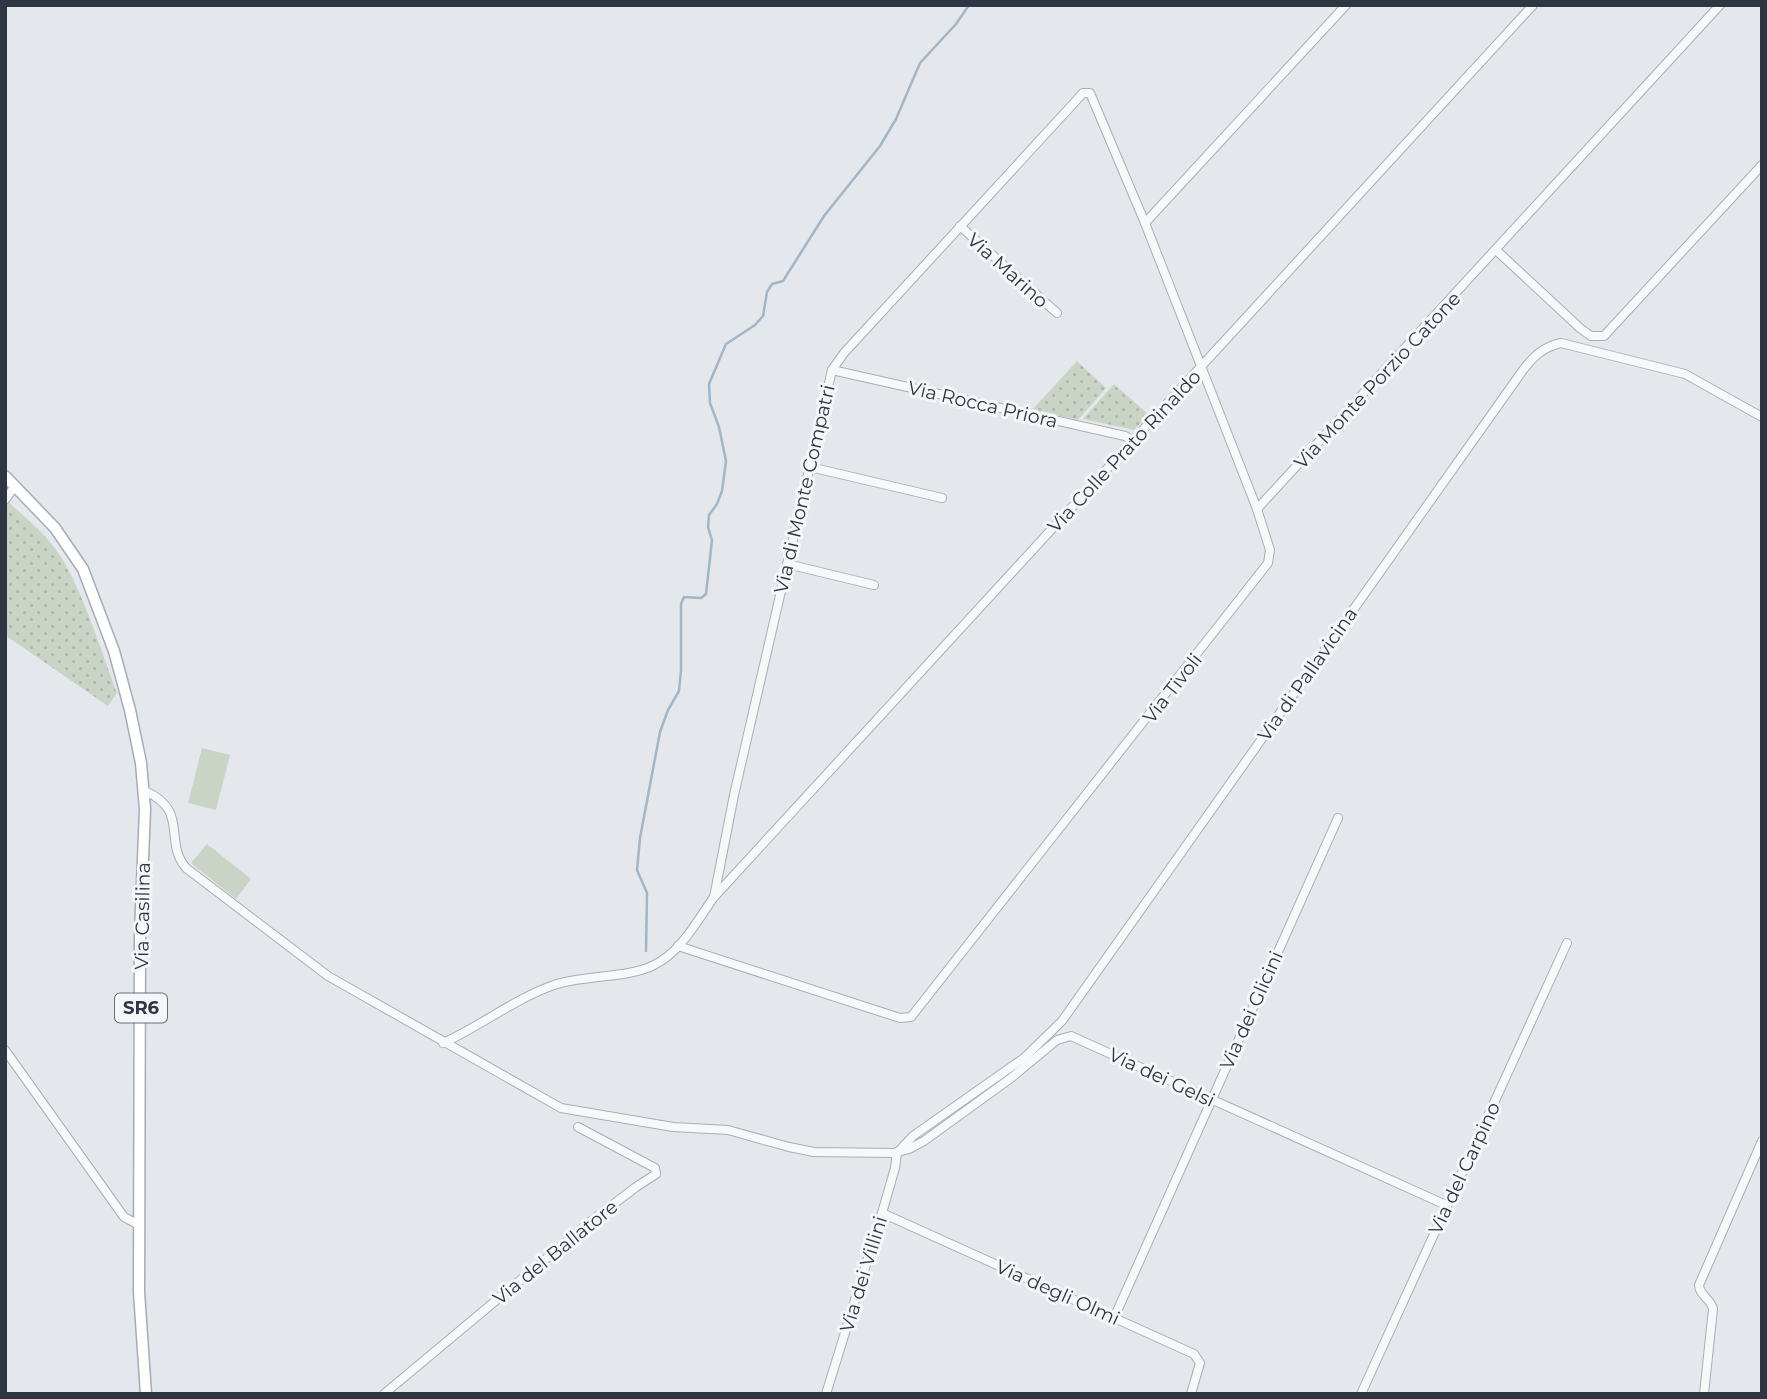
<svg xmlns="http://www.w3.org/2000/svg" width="1767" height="1399" font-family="Montserrat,sans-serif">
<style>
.grass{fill:url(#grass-dots)}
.pitch{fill:#cad4c6}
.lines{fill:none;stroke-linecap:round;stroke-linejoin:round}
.stream{stroke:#a3b6c7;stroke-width:2.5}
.minor-casing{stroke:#a9aeb5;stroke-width:10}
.major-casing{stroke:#a4acb5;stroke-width:13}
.minor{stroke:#f6f8f9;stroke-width:8}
.major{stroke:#fff;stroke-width:10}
.labels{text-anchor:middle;stroke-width:6;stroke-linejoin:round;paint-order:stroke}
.shield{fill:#f4f6f8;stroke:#697079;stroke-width:2}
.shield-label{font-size:18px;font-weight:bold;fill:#2d3642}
.street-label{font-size:19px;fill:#2d3642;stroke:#f4f6f8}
</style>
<defs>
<pattern id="grass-dots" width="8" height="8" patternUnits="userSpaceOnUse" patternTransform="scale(1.75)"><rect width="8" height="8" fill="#cad4c6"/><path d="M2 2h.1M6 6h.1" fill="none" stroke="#aeb7ab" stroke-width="1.8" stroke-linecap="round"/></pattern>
</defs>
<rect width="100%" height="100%" fill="#e4e7eb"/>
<g class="grass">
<polygon points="1077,361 1106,388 1078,420 1033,409"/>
<polygon points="1114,384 1149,415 1134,430 1083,419"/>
<path d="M8,502C27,519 47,535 61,557C84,594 101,651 117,693L108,706L5,635V507Z"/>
</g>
<g class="pitch">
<polygon points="202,748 230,755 216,810 188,803"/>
<polygon points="207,844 251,879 236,899 191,863"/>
</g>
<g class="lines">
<polyline class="stream" points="646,951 647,893 637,870 640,838 660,732 668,710 679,691 681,670 681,604 684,597 701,598 706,594 712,540 708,527 709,515 717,504 722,491 726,461 719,427 710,403 709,384 726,344 755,325 763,316 767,292 772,284 783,281 824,216 880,146 896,119 920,63 956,24 969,5"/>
<g class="minor-casing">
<g id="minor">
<polyline points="1145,223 1346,5"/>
<polyline points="960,226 1057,313"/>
<polyline points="1496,250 1581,329 1591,336 1604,336 1762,165"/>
<polyline points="832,370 1125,436 1133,441"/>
<polyline points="810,467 942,498"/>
<polyline points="5,500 15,486"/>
<polyline points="1257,509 1720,5"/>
<polyline points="787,564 874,585"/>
<path d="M145,791C190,811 163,841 186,868L328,976L561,1108L673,1127L728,1130L789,1147L814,1152L894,1153L909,1149L924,1141L1011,1078L1057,1040L1071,1036L1446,1205"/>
<polyline points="678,946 900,1018 911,1017 1268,563 1270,550 1257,509 1145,223 1090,93 1083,93 1073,104 844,353 832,370 734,795 714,897"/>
<path d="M443,1043C481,1026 514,999 554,985C583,975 630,978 654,965C681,952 697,921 714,897L1533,5"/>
<polyline points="5,1050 124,1217 139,1225"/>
<path d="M897,1153L913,1136L1024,1058L1062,1021L1523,370C1534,356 1543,347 1561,343L1685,374L1762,417"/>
<polyline points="882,1213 1194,1354 1200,1363 1191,1394"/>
<polyline points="1114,1318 1338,818"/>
<polyline points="384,1394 590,1222 636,1187 656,1174 655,1168 578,1127"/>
<polyline points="826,1394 882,1213 895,1168 897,1153"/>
<polyline points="1361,1394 1567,943"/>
<path d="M1704,1394L1713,1309C1711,1299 1699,1295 1699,1285L1762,1141"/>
</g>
</g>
<g class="major-casing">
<polyline id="major" points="5,476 55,528 83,569 114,651 130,710 141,763 145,809 140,933 139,1292 146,1394"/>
</g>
<use href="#minor" class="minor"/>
<use href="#major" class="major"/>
</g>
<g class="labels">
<rect class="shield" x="115" y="993.5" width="52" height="29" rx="5"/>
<g class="shield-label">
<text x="141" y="1014">SR6</text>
</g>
<g class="street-label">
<text transform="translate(1008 270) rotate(42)" y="7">Via Marino</text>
<text transform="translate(1377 380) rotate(-47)" y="7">Via Monte Porzio Catone</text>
<text transform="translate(983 404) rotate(13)" y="7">Via Rocca Priora</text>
<text transform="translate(1124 451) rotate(-47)" y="7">Via Colle Prato Rinaldo</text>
<text transform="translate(804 489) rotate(-77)" y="7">Via di Monte Compatri</text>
<text transform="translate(1307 674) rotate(-55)" y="7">Via di Pallavicina</text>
<text transform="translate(1172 688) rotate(-52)" y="7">Via Tivoli</text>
<text transform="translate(142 916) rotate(-89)" y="7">Via Casilina</text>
<text transform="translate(1251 1010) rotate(-66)" y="7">Via dei Glicini</text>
<text transform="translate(1162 1077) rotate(25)" y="7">Via dei Gelsi</text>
<text transform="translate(1464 1168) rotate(-65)" y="7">Via del Carpino</text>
<text transform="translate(555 1252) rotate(-39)" y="7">Via del Ballatore</text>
<text transform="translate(863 1274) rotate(-73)" y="7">Via dei Villini</text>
<text transform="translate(1058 1292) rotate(24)" y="7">Via degli Olmi</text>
</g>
</g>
<rect width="1767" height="1399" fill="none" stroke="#2d3642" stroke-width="14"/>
</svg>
